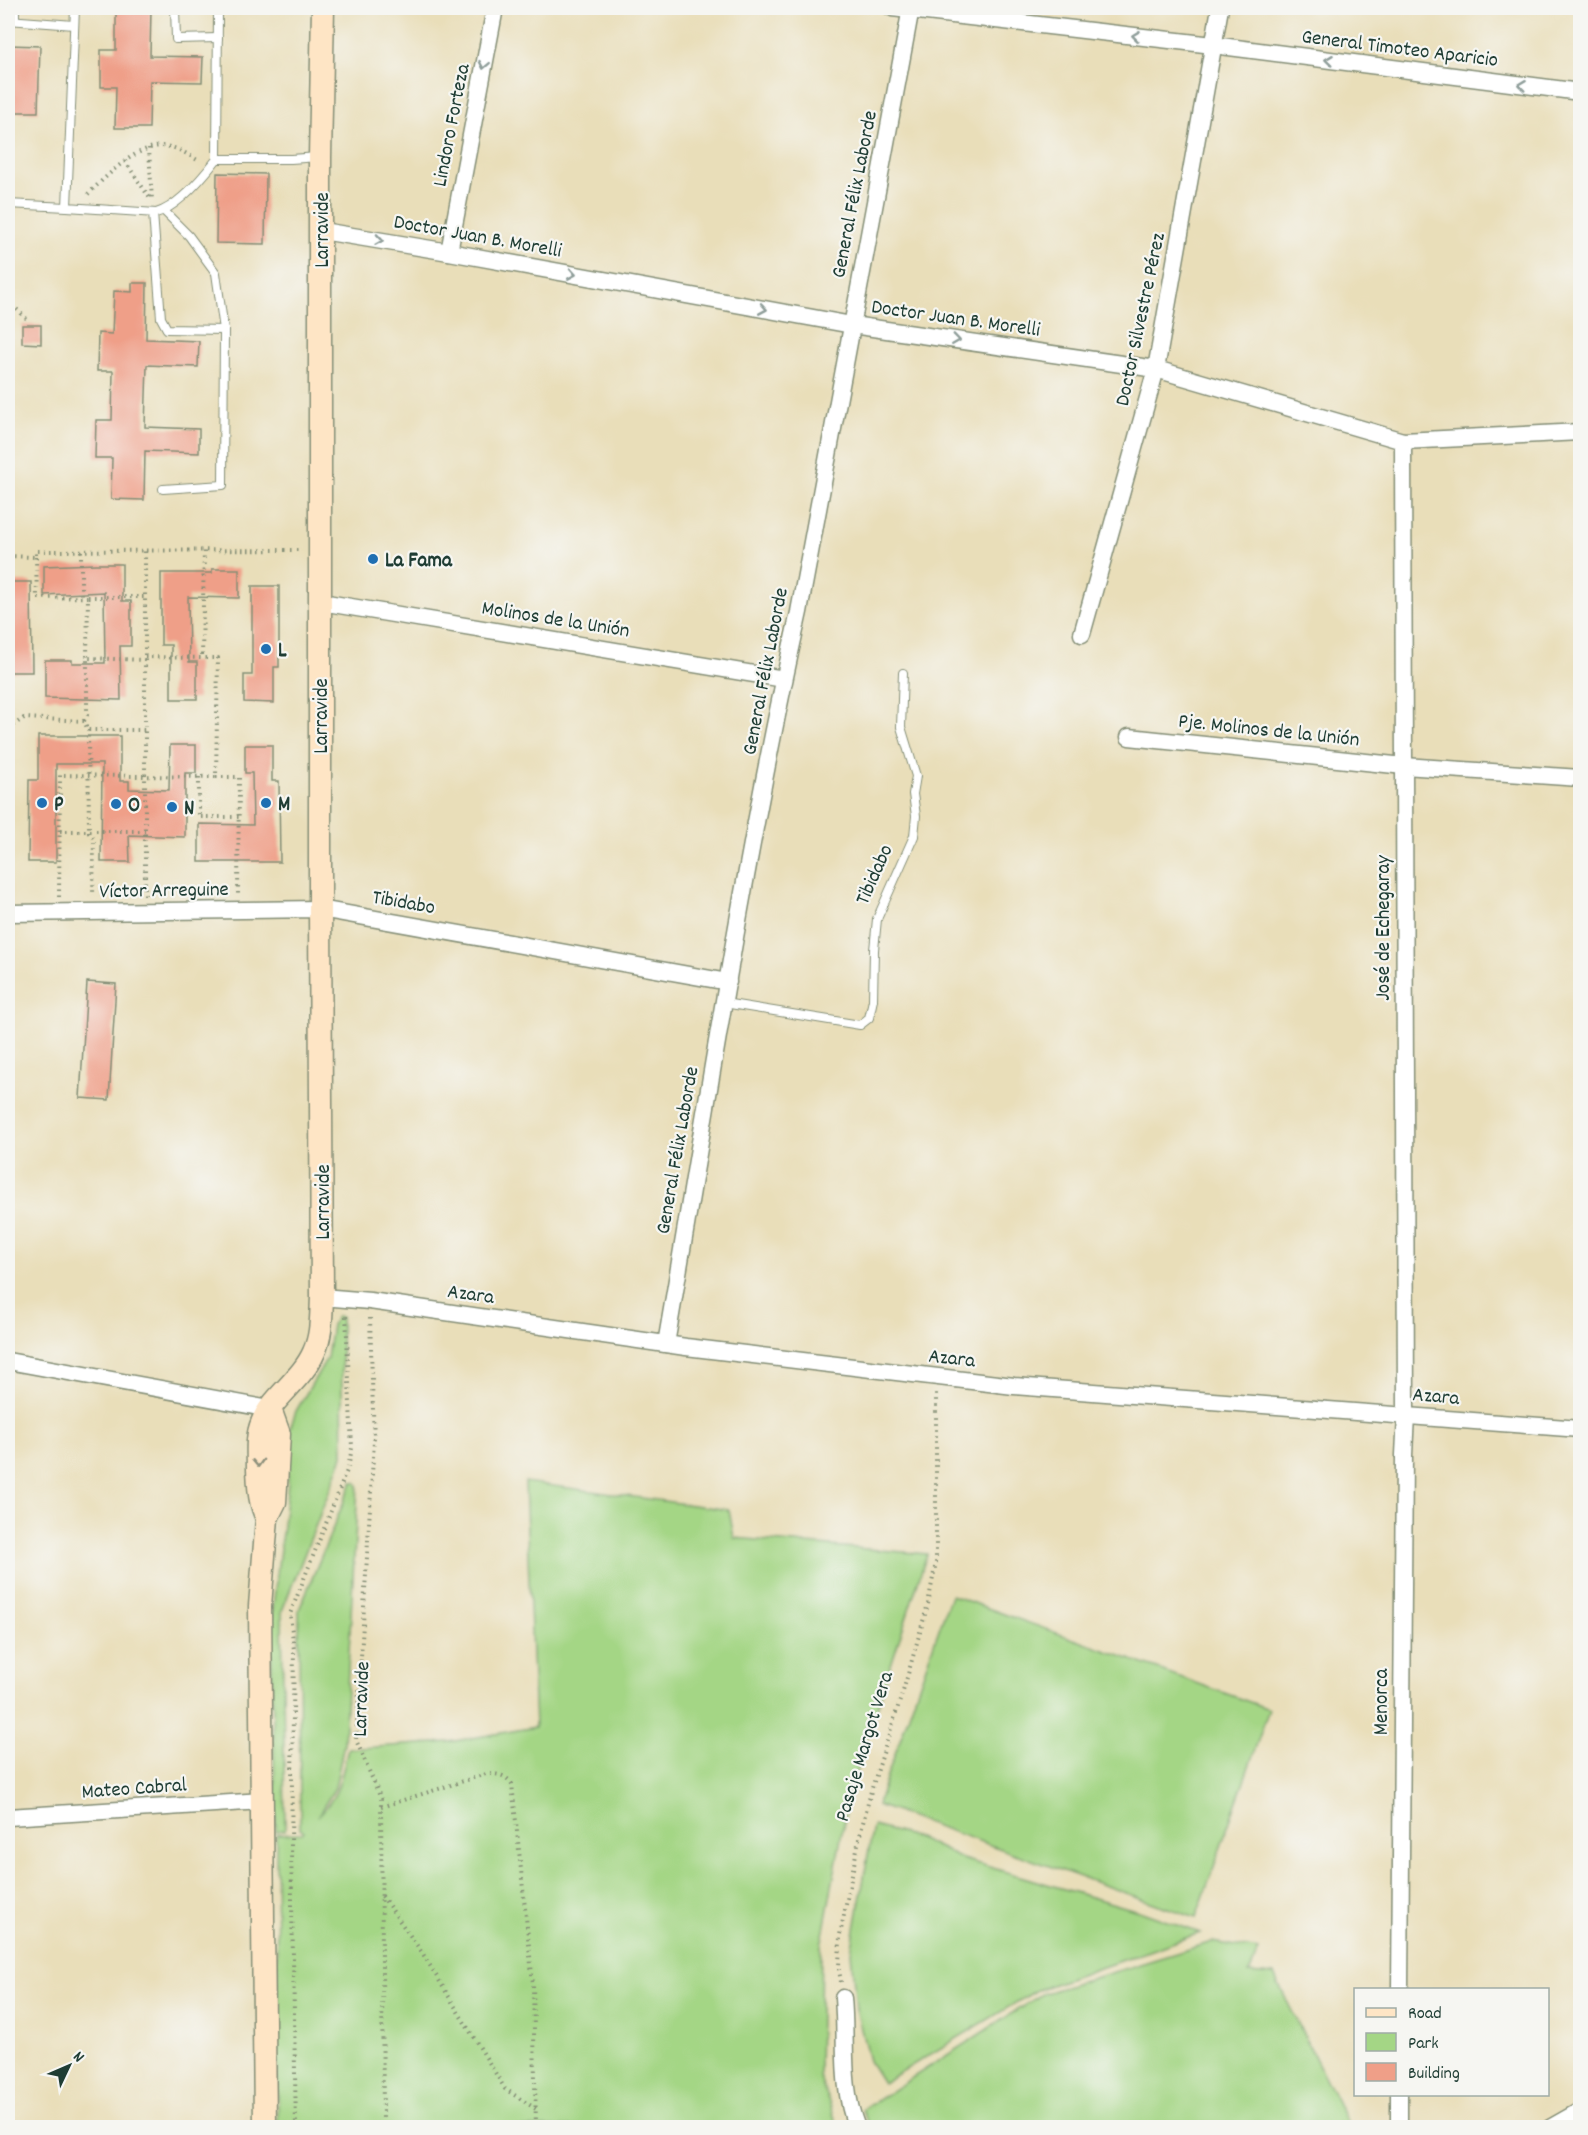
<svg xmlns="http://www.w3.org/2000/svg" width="1588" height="2135" font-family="Dekko,sans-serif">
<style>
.green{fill:#a4d685;stroke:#628a5c;stroke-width:1.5}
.building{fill:#ef9f88}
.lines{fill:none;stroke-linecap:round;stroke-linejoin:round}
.lane-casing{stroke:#848e76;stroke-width:10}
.street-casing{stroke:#848e76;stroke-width:19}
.secondary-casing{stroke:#848e76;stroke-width:25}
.path{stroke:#848e76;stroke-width:4;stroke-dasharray:1.5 4.5;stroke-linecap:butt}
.lane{stroke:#fff;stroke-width:8}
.street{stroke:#fff;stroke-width:16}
.secondary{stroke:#fee5c5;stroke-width:22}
.oneway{stroke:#8f9e9a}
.oneway2{stroke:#8e917c}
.poi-dot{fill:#1f6fb2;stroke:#f6f6f2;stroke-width:2}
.labels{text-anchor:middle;stroke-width:4.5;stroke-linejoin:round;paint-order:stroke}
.street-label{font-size:21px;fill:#1f3d34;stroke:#f6f6f2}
.poi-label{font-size:21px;font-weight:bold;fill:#1f3d34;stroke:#f6f6f2;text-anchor:start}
</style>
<rect width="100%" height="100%" fill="#f6f6f2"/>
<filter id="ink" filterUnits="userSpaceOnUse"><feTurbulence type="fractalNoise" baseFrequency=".0167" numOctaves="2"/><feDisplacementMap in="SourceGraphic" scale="12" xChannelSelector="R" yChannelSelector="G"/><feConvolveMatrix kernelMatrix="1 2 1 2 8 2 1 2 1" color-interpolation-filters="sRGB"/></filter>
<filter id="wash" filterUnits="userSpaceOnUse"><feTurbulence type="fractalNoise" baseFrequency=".008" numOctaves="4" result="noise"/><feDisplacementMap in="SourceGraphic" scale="24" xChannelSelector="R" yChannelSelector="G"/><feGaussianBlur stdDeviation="1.35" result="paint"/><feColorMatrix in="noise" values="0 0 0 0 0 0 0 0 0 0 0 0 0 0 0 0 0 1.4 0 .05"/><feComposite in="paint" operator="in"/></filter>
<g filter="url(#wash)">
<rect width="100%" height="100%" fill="#e9deb9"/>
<g class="green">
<polygon points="337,1316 341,1317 341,1326 343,1456 282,1611 285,1830 276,1831 271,1643 272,1615 288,1483 288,1434 296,1411 327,1358 332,1325"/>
<path d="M352,1482H356L358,1485L344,1744L335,1788L317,1817C341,1793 340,1780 348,1749L449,1742L535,1727L525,1482L729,1510L734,1538L927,1554L849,1794L821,1946L819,2075L838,2127H278L276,1834L302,1833L304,1831L300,1828L299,1610Z"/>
<polygon points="951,1595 1269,1709 1196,1918 877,1805"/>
<polygon points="873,1826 919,1838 962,1859 1142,1912 1200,1933 1037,1990 883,2083 869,2061 856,2009 851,1952"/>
<polygon points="1212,1942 1259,1950 1249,1973 1274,1975 1348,2124 1347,2127 870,2127 862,2110 1042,1994"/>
</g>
<g id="blocks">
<g class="building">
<polygon points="116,8 151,8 150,56 203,57 202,82 150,81 149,128 115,128 116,87 101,87 101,50 116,50"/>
<polygon points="8,45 40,46 38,112 8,112"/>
<polygon points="217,173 266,174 265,244 216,243"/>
<polygon points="132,283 147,283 146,339 199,341 198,367 147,365 145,427 199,429 199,453 145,451 144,500 111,499 112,458 95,458 96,420 112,420 113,371 97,371 98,333 112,334 114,291 132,292"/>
<polygon points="22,325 41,325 41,344 22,343"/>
<polygon points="95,564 122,564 122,601 131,601 131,646 120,646 121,700 45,698 45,660 72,660 72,663 105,663 104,592 44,595 44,566"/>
<polygon points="212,569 239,569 239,598 188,597 189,662 197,662 197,699 171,699 171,645 161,645 161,573 212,573"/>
<polygon points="8,582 31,582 32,672 8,672"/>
<polygon points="252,586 279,586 279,667 274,667 274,703 244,702 244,675 252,675"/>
<polygon points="38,736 120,736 120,781 129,781 129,789 169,790 170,745 196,745 196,773 185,773 185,837 129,835 130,862 101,862 102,764 56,764 56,862 28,862 29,780 38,780"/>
<polygon points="245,745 272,745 272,781 279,781 280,862 199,862 199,824 253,825 252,773 245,773"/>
<polygon points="87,982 116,984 109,1100 80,1098"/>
</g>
</g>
</g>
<g filter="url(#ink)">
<use href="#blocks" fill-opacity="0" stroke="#848e76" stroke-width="1.5"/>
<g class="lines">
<g class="lane-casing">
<g id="lane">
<path d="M75,8L67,207L156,213C178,207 203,177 217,159L218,8"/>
<polyline points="175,8 176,39 218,38"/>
<polyline points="8,20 74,25"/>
<polyline points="15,20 15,8"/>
<polyline points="8,158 8,214"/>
<polyline points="217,159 291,159 318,157"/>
<polyline points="8,204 67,207"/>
<polyline points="153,213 161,318 167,329 224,330"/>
<polyline points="163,489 223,485 224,330 216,273 189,236 164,211"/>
<polyline points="724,1003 860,1025 869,1018 873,1000 874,950 877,919 914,836 916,816 913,794 916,776 901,727 903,673"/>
</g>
</g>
<g class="street-casing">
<g id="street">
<polyline points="892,8 1213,45 1580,92"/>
<polyline points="322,231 449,252 852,325 1156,369 1403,441 1580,432"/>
<polyline points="449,252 495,8"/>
<polyline points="321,602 784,679"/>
<polyline points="1082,634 1156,369 1220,8"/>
<polyline points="1129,737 1404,766 1580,778"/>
<polyline points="8,913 320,909 728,982"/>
<polyline points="322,1297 370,1301 686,1347 1014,1386 1580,1429"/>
<path d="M666,1344C708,1100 745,854 799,612L911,8"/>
<polyline points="8,1361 270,1409"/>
<polyline points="8,1817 263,1801"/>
<polyline points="1400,1990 1404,1455 1406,1415 1403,441"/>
<path d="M843,1998C847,2041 840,2086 857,2128"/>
<polyline points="1399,2128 1399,2094"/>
<polyline points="1550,2128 1580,2111"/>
</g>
</g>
<g class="secondary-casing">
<g id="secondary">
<path d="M267,1518C259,1502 259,1487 258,1469C258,1453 256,1437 262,1423C271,1398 302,1380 314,1352C322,1335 321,1315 322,1297L320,909V157L323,8"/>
<polyline points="265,2128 260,1606 267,1518 275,1502 279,1434 270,1409"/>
</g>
</g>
<g class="path">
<polyline points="149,148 152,201"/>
<polyline points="125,161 151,200"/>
<path d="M88,194C107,176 140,140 170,147C180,149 190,156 199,161"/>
<polyline points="8,301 29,321"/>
<polyline points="81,551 81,597"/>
<polyline points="8,556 36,557 36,551 302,550"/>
<polyline points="36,557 37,598 88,597 87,658"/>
<polyline points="88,597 145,597"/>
<polyline points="145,657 202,658 204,550"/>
<polyline points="84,721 87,715 87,658 145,660"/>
<polyline points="8,729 24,718 84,721 88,730 145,730"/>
<polyline points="88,730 89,833 94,839 93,896"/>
<polyline points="199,777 199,817 239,817"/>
<polyline points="216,777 239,777 238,895"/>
<polyline points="60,831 145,831"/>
<polyline points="145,895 145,551"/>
<polyline points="59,897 60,775 216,777 218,658 202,658"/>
<polyline points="370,1318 374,1441 356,1740 381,1799 383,2128"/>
<path d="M381,1807L486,1774C497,1774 505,1774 512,1784L533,1984L536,2128"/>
<polyline points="382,1896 423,1954 505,2089 536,2109"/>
<polyline points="841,1982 839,1970 840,1935 859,1839 871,1791 904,1688 928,1604 936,1562 936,1393"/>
<polyline points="296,2128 291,1845 294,1650 290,1614 348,1468 352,1448 346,1315"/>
</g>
<use href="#lane" class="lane"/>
<use href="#street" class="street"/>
<use href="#secondary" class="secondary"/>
</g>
<defs><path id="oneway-chevron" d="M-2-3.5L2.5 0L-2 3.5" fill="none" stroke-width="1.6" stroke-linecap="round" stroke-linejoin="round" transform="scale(1.5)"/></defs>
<g class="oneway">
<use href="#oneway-chevron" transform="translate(1136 36) rotate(-173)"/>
<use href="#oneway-chevron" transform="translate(1329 60) rotate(-173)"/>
<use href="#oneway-chevron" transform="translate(484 65) rotate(101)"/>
<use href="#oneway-chevron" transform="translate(1522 85) rotate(-173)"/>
<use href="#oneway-chevron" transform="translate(379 240) rotate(9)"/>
<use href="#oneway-chevron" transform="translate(572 274) rotate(10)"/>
<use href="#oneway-chevron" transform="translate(763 309) rotate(10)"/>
<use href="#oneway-chevron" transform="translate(956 340) rotate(8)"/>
</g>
<use class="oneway2" href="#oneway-chevron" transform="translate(258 1463) rotate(88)"/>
</g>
<g class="poi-dot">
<circle cx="373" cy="559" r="6"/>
<circle cx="266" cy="649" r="6"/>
<circle cx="42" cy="803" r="6"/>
<circle cx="266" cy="803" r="6"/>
<circle cx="116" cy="804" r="6"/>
<circle cx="172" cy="807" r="6"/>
</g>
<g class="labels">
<g class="street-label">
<text transform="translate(1400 47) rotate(7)" y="7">General Timoteo Aparicio</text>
<text transform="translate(450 125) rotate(-79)" y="7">Lindoro Forteza</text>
<text transform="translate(853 194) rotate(-79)" y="7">General Félix Laborde</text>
<text transform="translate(321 230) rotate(-90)" y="7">Larravide</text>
<text transform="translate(478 235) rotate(10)" y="7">Doctor Juan B. Morelli</text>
<text transform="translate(956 317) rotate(8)" y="7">Doctor Juan B. Morelli</text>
<text transform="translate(1139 319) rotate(-78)" y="7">Doctor Silvestre Pérez</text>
<text transform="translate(556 618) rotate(9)" y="7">Molinos de la Unión</text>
<text transform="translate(764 671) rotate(-79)" y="7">General Félix Laborde</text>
<text transform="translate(320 716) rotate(-90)" y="7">Larravide</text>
<text transform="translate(1269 729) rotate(6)" y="7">Pje. Molinos de la Unión</text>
<text transform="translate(873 874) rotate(-66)" y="7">Tibidabo</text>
<text transform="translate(164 889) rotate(-1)" y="7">Víctor Arreguine</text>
<text transform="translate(404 901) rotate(10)" y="7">Tibidabo</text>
<text transform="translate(1382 928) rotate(-90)" y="7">José de Echegaray</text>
<text transform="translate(676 1150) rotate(-80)" y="7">General Félix Laborde</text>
<text transform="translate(322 1202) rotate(-90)" y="7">Larravide</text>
<text transform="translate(471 1293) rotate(8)" y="7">Azara</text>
<text transform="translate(952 1357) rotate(6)" y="7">Azara</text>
<text transform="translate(1436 1395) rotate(5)" y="7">Azara</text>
<text transform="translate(360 1699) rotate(-88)" y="7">Larravide</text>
<text transform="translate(1380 1702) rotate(-90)" y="7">Menorca</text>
<text transform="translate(863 1746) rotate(-73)" y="7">Pasaje Margot Vera</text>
<text transform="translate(134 1787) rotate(-4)" y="7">Mateo Cabral</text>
</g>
<g class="poi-label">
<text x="385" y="566">La Fama</text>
<text x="278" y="656">L</text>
<text x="54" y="810">P</text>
<text x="278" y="810">M</text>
<text x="128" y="811">O</text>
<text x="184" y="814">N</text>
</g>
</g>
<rect width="1588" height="2135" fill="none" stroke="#f6f6f2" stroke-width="30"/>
<rect x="1354" y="1988" width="195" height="108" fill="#f6f6f2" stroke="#a0aca6" stroke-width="1.5"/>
<rect x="1366" y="2008" width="30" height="9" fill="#fee5c5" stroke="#a0aca6" stroke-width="1.5"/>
<text x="1408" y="2018" font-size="18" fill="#1f3d34">Road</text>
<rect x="1366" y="2033" width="30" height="18" fill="#a4d685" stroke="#a0aca6" stroke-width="1.5"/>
<text x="1408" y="2048" font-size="18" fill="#1f3d34">Park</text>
<rect x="1366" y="2063" width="30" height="18" fill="#ef9f88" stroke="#a0aca6" stroke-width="1.5"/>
<text x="1408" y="2078" font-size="18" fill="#1f3d34">Building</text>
<g transform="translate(69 2066) rotate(46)" stroke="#f6f6f2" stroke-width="4.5" paint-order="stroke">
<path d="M0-4.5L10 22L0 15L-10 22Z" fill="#1f3d34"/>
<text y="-9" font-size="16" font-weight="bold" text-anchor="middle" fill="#1f3d34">N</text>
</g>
</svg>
